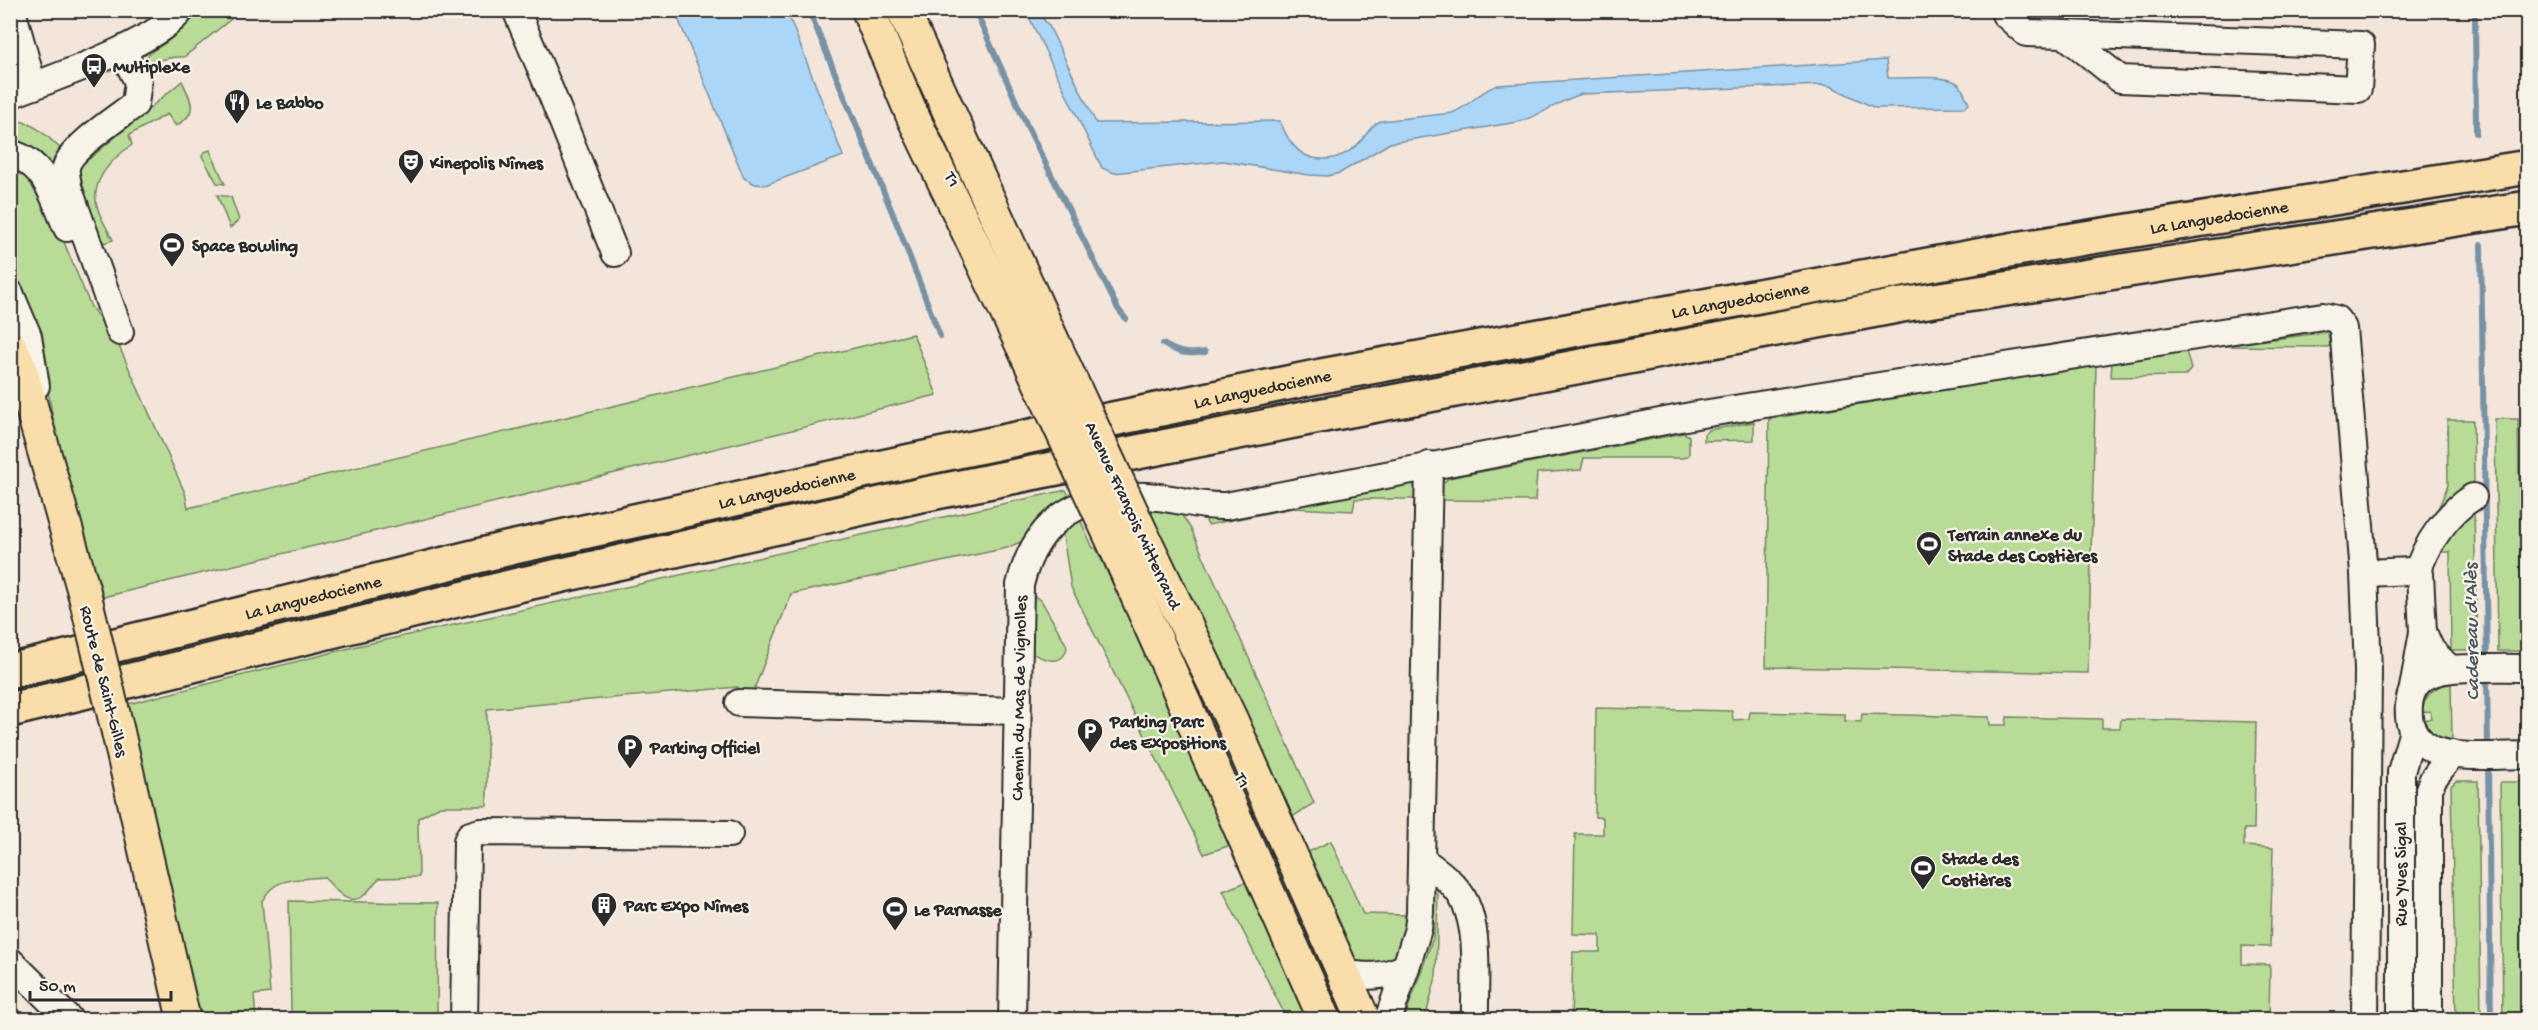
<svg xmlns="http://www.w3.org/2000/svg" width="2538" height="1030" font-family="'Gochi Hand',sans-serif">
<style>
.green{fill:#b8dc97;stroke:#728461;stroke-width:1.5}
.water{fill:#abd6f7;stroke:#7892a5;stroke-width:1.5}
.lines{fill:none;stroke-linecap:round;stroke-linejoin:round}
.stream{stroke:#7892a5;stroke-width:6}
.minor-casing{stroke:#2b2b2b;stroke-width:30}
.major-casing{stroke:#2b2b2b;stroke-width:36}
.highway-casing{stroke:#2b2b2b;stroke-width:38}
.minor{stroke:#f7f3e8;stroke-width:26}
.major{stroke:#f9deab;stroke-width:32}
.highway{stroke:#f9deab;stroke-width:33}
.major-bridge-casing{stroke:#2b2b2b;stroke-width:36;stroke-linecap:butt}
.major-bridge{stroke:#f9deab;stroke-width:32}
.labels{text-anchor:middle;stroke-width:4.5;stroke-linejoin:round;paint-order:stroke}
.poi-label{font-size:18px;font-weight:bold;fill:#2b2b2b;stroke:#f7f3e8;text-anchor:start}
.street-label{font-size:18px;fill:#2b2b2b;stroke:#f7f3e8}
.water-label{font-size:20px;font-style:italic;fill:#4b565e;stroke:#f7f3e8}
</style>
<rect width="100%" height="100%" fill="#f4e5db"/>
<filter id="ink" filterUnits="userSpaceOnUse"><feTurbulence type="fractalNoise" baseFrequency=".0167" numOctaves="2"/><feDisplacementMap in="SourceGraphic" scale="12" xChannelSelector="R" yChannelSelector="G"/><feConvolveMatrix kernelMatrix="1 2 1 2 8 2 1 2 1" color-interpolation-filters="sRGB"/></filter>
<g filter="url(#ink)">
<g class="green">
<path d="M199,11H229L233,13L231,19L184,57H175L144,63C148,50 158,49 168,41C180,32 190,22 199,11Z"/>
<path d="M182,81C192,102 199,113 176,126L167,114L129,135L132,145C113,158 90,180 97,206C100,218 108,230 113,240L103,243L75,179L82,165Z"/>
<path d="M10,120C33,120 47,136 63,151L57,187L11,142Z"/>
<polygon points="210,150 225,184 217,183 202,156 204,152"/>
<polygon points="11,163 40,185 91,307 118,344 185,493 188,508 913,334 937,395 99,598 57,441 42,358 25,310 11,280"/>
<polygon points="217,195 231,197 239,220 230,228"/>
<polygon points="2328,332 2330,346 2327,347 2222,346"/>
<polygon points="2186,351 2191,369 2185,376 2111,377 2112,362"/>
<polygon points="2096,365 2088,673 1766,667 1769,419"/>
<polygon points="2495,419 2518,419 2522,651 2498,651"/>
<polygon points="2447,420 2473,420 2474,482 2429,531 2448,485"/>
<polygon points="1754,422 1754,440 1704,441 1704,434 1709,430"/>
<polygon points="1684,433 1689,436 1689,455 1683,458 1584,458 1581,470 1537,473 1535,501 1437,500 1438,487 1449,478"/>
<polygon points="1410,482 1415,484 1421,494 1420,499 1355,499 1353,511 1293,508 1208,525 1206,522 1207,519"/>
<path d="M1066,490L1071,499L1027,539L1007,548L791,594L753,692L738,693V687L487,709V806H440L418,818L419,877L380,878C373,883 370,891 363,896C346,908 334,887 324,877C298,880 276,875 262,901L270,993L254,995L256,1019H197L120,706L358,646Z"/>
<polygon points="2474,508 2477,650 2451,650 2450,552 2431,552"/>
<polygon points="1145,509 1180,512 1191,529 1314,803 1291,818"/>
<polygon points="1079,517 1093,548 1096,548 1234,844 1204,854 1071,587 1063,536 1064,529"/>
<path d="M1032,595L1041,600L1067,646C1064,670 1041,658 1027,651Z"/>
<path d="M2451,684L2452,741C2438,740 2429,732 2424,720L2431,718L2430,711L2422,712C2424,695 2435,685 2451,684Z"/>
<polygon points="2523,685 2528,686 2527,742 2524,743"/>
<polygon points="1596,708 1732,711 1733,720 1749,719 1750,712 1845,714 1845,721 1861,722 1862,714 1989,717 1990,725 2006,725 2007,717 2102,719 2102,728 2120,728 2121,719 2256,722 2254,829 2244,829 2244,846 2273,848 2270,947 2242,946 2242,964 2270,965 2269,1019 1571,1019 1573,952 1600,952 1600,935 1573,934 1575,834 1603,834 1603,818 1595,817"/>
<polygon points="2456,781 2478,781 2481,1019 2456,1019 2451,786"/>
<polygon points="2500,782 2523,782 2527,1019 2503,1019"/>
<polygon points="1331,841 1363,914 1406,915 1406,936 1396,959 1374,965 1352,962 1300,856"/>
<polygon points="1251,880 1311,1019 1287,1019 1223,891"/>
<polygon points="1434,880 1438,891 1436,977 1425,1019 1404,1020 1433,938 1435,923 1427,922 1430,889"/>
<polygon points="289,901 438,903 437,1013 291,1012"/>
</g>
<g class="water">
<polygon points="675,11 787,11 843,156 765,185 755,184 744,178"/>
<path d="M1026,11H1037L1049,26L1096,123L1280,121C1283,128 1286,136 1291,142C1307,166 1340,163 1359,143C1368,134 1369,126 1381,121L1452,113C1469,107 1480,90 1498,85L1886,60L1888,78C1905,79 1943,74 1957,83C1963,87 1966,98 1969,104L1965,107L1875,108L1830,86L1823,85L1582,94C1560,100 1541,116 1518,122L1390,143L1340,173L1327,176L1309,175L1223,161L1114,173L1102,168Z"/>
</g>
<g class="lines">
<g class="stream">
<polyline points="809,10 899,229 940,336"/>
<polyline points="975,10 1028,128 1118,309 1126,319"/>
<polyline points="2475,10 2476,133"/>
<polyline points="2481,245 2487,662"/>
<path d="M1163,344C1178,353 1188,355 1205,352"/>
<polyline points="2487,675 2488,749"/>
<polyline points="2488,762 2491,1020"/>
</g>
<g class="minor-casing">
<g id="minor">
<polyline points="12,10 33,86"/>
<polyline points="516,10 552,95 615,253"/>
<polyline points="2005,14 2026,33 2064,34 2361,45 2358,89 2120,79 2064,34"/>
<path d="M10,95C52,78 156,44 181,10"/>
<path d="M10,153C46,163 53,197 67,228"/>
<polyline points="10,293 28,336 36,386"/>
<path d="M120,332L68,187C68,181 65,174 66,168C68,149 120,116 135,104L138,82L128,62L126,48"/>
<path d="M2418,572C2424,546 2449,511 2473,497"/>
<polyline points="2364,573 2412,571 2420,574 2423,632"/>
<path d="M2528,669C2514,667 2500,668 2486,668C2449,668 2405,666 2409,717C2410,731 2420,743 2432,749C2456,760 2501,755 2528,755"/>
<polyline points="2413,688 2423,632 2431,650 2448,667"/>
<polyline points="739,703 1017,711"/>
<path d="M1422,860C1435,869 1448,878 1458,891C1482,922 1474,981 1475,1020"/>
<polyline points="10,961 70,1020"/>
<polyline points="1406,967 1418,929 1420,912 1429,465"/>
<path d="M1343,973C1367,977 1383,978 1406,967L1388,1020"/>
<polyline points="464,1020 467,841 470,835 480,832 729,834"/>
<path id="s1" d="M1012,1020L1020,585C1037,513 1088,490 1158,497C1182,500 1202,507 1226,506L1696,415L2323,316L2336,319L2343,328L2364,573L2368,670L2365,1020"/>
<polyline points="2401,1020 2401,772 2413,731"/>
<polyline points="2429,1020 2429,789 2433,779 2452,754"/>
</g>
</g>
<g class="major-casing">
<g id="major">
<polyline points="868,10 913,117 1022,345"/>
<polyline points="903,10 1052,339"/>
<polyline points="10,346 20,367 84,592"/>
<polyline points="1144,538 1231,719 1364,1020"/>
<polyline points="1114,544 1325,1020"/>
<polyline points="118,732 184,1020"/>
</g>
</g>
<g class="highway-casing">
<g id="highway">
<path id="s2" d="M10,671L510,548L910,461L1321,376L2010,250L2528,167"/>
<polyline points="10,710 518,585 921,495 1329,414 1902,305 2528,208"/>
</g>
</g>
<use href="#minor" class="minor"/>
<use href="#major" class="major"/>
<use href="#highway" class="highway"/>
<g class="major-bridge-casing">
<g id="major-bridge">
<polyline points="1052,339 1144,538"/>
<polyline points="1022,345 1114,544"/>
<polyline points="84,592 118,732"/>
</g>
</g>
<use href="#major-bridge" class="major-bridge"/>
</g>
</g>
<defs>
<g id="bus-pin" transform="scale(1.35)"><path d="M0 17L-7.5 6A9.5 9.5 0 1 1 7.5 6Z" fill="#2b2b2b" stroke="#f7f3e8"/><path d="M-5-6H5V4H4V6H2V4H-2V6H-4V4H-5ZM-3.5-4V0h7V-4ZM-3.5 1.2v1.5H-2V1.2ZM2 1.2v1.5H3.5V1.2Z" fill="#fff"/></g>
<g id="restaurant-pin" transform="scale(1.35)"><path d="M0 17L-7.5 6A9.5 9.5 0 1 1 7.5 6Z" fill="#2b2b2b" stroke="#f7f3e8"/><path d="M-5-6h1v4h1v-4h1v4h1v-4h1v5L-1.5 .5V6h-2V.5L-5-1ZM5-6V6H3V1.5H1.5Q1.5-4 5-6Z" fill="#fff"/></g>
<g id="theatre-pin" transform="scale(1.35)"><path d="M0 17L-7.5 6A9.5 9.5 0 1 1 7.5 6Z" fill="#2b2b2b" stroke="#f7f3e8"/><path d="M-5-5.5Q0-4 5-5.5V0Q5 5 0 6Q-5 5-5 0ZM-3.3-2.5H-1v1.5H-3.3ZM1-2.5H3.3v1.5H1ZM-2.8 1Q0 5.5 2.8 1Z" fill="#fff"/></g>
<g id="stadium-pin" transform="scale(1.35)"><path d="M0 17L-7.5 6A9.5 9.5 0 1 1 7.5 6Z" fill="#2b2b2b" stroke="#f7f3e8"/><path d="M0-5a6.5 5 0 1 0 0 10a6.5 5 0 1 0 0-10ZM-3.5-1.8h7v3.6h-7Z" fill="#fff"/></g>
<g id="parking-pin" transform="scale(1.35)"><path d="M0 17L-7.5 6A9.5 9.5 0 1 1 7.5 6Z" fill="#2b2b2b" stroke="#f7f3e8"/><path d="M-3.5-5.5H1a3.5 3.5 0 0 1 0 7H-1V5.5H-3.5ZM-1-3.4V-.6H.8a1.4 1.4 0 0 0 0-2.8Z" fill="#fff"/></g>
<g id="building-pin" transform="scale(1.35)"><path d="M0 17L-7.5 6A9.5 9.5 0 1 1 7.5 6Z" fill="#2b2b2b" stroke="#f7f3e8"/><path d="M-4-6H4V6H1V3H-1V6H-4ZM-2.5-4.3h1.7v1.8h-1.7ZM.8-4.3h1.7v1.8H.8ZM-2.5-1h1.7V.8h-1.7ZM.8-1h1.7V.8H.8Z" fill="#fff"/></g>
</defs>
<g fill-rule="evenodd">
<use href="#bus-pin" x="94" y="66"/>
<use href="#restaurant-pin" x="237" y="102"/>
<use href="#theatre-pin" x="411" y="162"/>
<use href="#stadium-pin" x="172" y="245"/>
<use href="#stadium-pin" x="1929" y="544"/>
<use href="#parking-pin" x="1090" y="731"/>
<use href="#parking-pin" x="630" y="747"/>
<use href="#stadium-pin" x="1923" y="868"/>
<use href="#building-pin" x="604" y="905"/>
<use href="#stadium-pin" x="895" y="909"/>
</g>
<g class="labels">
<g class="poi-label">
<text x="113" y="72">Multiplexe</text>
<text x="256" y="108">Le Babbo</text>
<text x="430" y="168">Kinepolis Nîmes</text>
<text x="192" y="251">Space Bowling</text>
<text x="1948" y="540">Terrain annexe du<tspan x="1948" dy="21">Stade des Costières</tspan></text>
<text x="1110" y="727">Parking Parc<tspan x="1110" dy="21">des Expositions</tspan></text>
<text x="650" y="753">Parking Officiel</text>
<text x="1942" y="864">Stade des<tspan x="1942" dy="21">Costières</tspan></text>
<text x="624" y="911">Parc Expo Nîmes</text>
<text x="914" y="915">Le Parnasse</text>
</g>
<g class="street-label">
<text transform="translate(953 179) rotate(65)" y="6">T1</text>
<text dy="6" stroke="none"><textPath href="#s2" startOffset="2256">La Languedocienne</textPath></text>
<text dy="6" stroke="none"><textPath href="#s2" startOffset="1770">La Languedocienne</textPath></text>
<text dy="6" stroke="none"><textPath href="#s2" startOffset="1284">La Languedocienne</textPath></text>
<text dy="6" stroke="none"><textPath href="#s2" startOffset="798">La Languedocienne</textPath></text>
<text transform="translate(1134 515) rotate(65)" y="6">Avenue François Mitterrand</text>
<text dy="6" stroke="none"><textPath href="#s2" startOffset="312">La Languedocienne</textPath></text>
<text transform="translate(105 681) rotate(76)" y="6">Route de Saint-Gilles</text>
<text dy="6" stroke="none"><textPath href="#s1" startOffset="322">Chemin du Mas de Vignolles</textPath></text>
<text transform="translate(1243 780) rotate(66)" y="6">T1</text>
<text transform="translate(2400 874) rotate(-90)" y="6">Rue Yves Sigal</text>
</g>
<g class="water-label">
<text transform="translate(2470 632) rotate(-91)" y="7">Cadereau d'Alès</text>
</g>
</g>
<rect width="2538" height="1030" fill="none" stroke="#f7f3e8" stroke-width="36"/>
<rect x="18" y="18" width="2502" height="994" fill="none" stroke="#2b2b2b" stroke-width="2" filter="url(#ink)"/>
<path d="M30 991v9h141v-9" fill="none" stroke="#2b2b2b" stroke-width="3"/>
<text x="39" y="991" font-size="18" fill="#2b2b2b" stroke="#f7f3e8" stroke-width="4.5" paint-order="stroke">50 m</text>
</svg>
